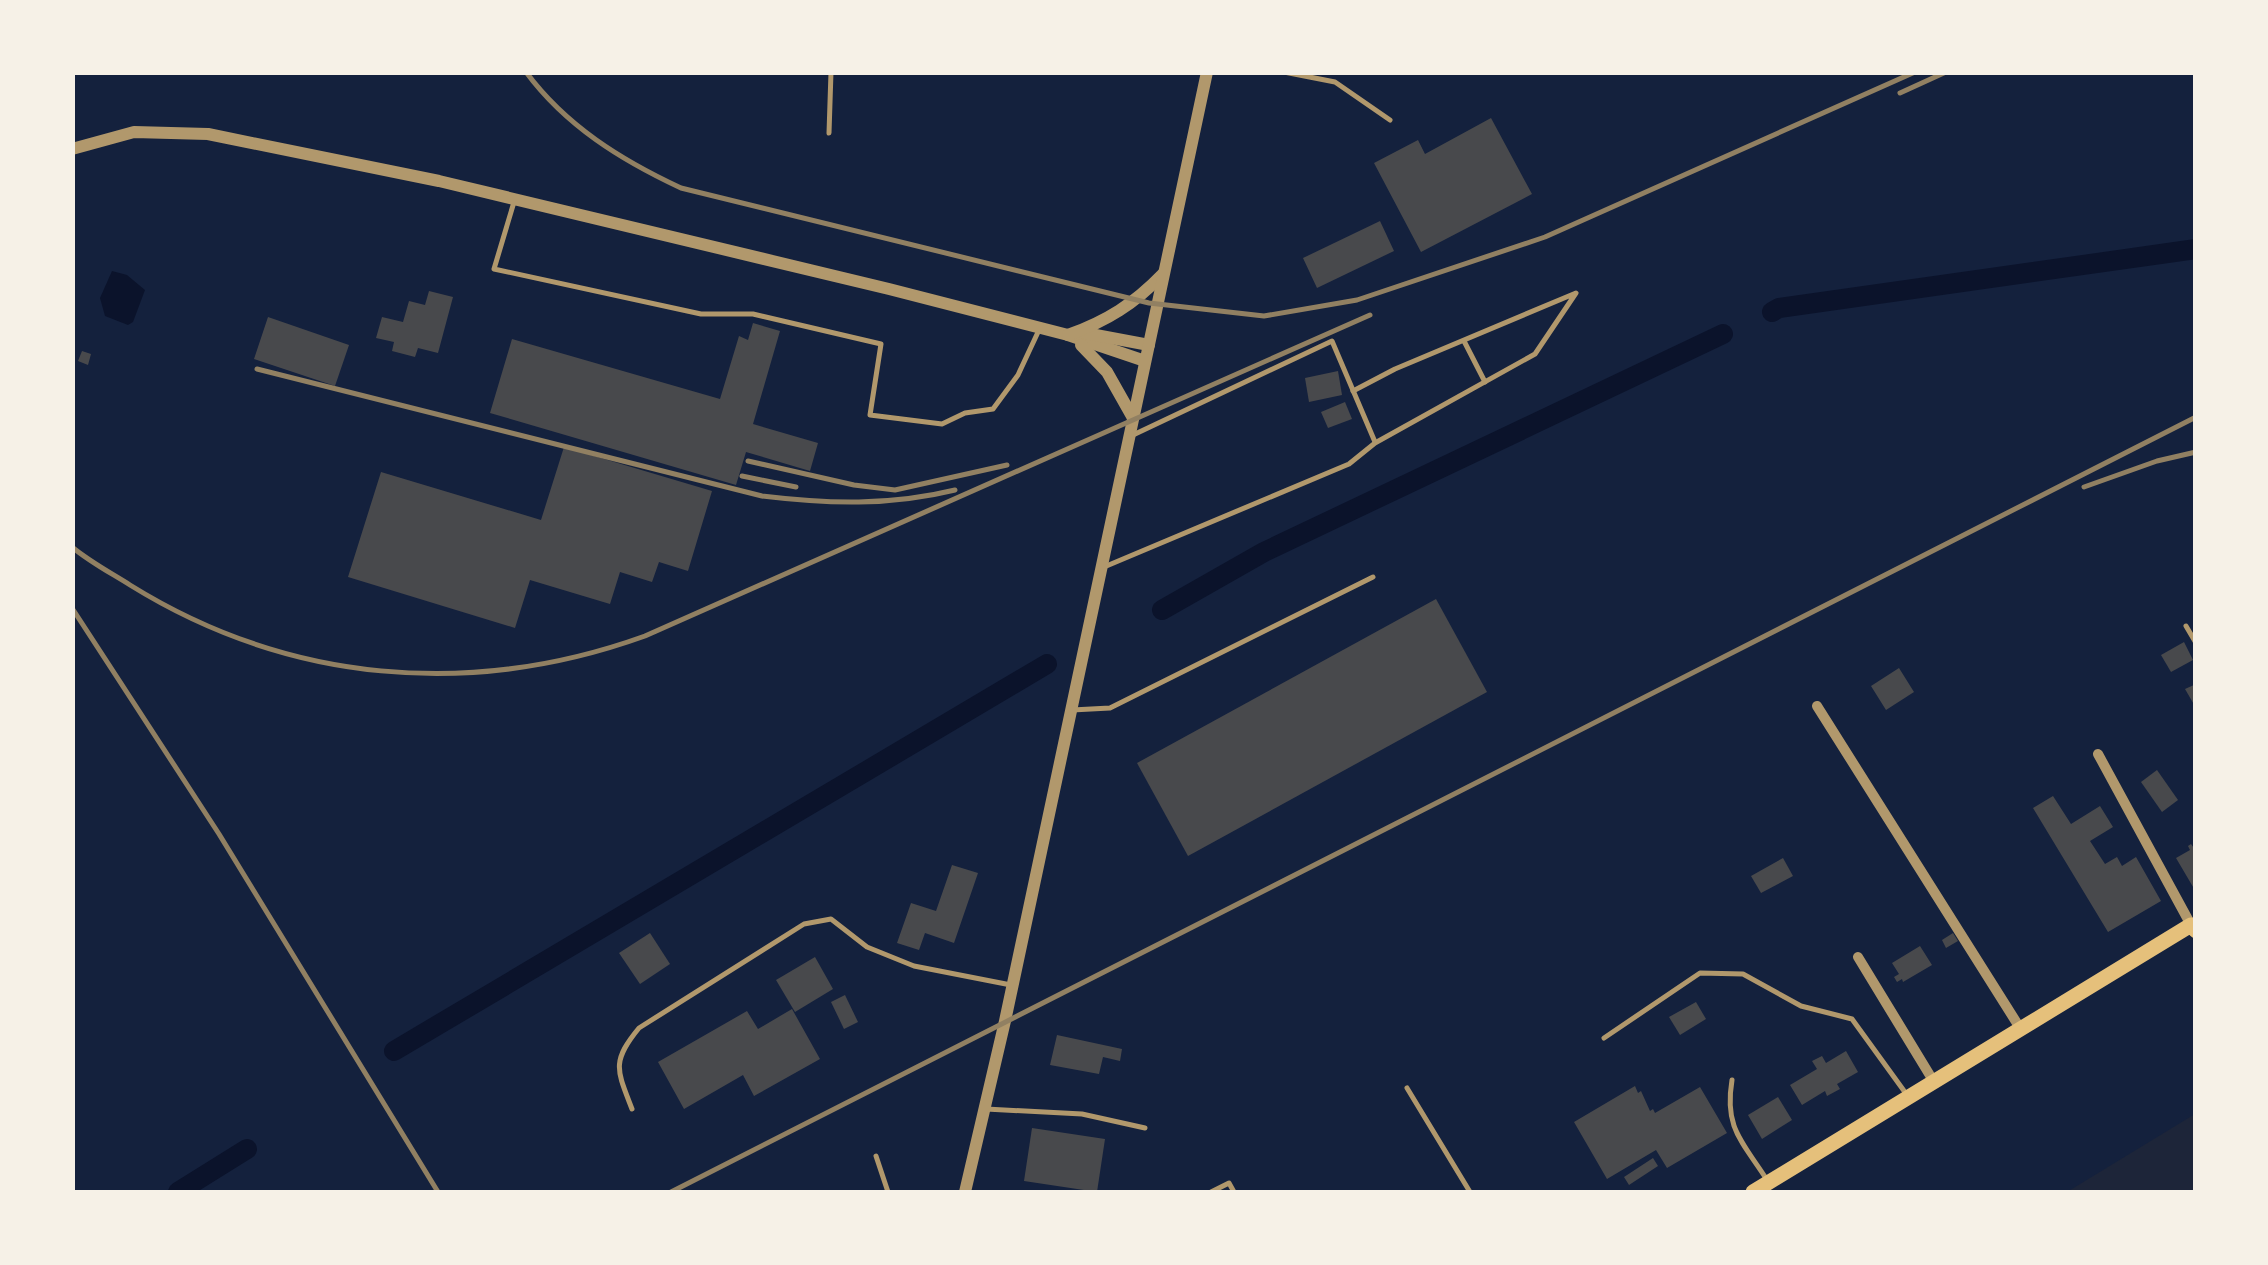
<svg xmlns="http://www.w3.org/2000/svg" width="2268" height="1265" font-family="Overpass,sans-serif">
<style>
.green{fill:#1d2539}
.water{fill:#0b132b}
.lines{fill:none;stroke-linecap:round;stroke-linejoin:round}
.canal{stroke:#0b132b;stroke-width:20}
.building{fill:#48494c}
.service{stroke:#b1986c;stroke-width:5}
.minor{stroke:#b1986c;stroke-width:10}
.tertiary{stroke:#b1986c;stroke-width:12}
.secondary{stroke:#e5c07b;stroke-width:15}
.rail{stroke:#918062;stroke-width:5}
</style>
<rect width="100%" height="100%" fill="#14213d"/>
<polygon class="green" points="2195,1114 2195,1192 2067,1192"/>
<polygon class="water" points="112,271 127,275 145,290 133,322 128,325 105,316 100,298"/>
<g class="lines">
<g class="canal">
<polyline points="1772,312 1779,308 2196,249"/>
<polyline points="1162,610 1264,552 1723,334"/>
<polyline points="394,1051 1047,664"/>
<polyline points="178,1192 247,1149"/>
</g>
</g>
<g class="building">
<polygon points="1491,118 1532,194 1421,252 1374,163 1418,140 1425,154"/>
<polygon points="1380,221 1394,251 1317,288 1303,258"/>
<polygon points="429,291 453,297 438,353 418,348 415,357 392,351 394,342 376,338 382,317 403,322 409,301 425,305"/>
<polygon points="268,317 349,345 335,386 254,359"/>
<polygon points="753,323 780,331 753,424 818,443 810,471 746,452 736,485 490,413 512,339 720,399 739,336 748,340"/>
<polygon points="82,351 91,354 88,365 78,361"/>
<polygon points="1338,371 1342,395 1309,402 1305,378"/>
<polygon points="1345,402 1352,419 1328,428 1321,412"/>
<polygon points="564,447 712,491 688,571 659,562 652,582 620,572 610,604 530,580 515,628 348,577 381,472 541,520"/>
<polygon points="1436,599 1487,692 1188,856 1137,763"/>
<polygon points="2184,642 2193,660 2171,672 2161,655"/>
<polygon points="1899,668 1914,692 1886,710 1871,686"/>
<polygon points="2196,684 2196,708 2185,689"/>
<polygon points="2157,770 2178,800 2162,812 2141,782"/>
<polygon points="2053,796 2071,824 2100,806 2113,827 2090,841 2105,864 2117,857 2122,866 2136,857 2161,901 2108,932 2033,808"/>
<polygon points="2191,844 2196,851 2196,892 2176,858 2190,850 2188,846"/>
<polygon points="1783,858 1793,876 1761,893 1751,876"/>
<polygon points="952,865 978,873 954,943 925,933 919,950 897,943 911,903 936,911"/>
<polygon points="650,933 670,964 640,984 619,953"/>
<polygon points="1953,933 1958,941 1946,948 1942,940"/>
<polygon points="1920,946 1932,965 1903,982 1902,979 1897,982 1894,977 1899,974 1892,963"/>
<polygon points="815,957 833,989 795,1012 776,980"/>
<polygon points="845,995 858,1022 844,1029 831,1002"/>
<polygon points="1696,1002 1706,1019 1680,1035 1669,1017"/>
<polygon points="792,1009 820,1059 754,1096 743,1075 684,1109 658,1062 747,1011 758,1029"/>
<polygon points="1057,1035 1122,1049 1120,1061 1103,1057 1099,1074 1050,1065"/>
<polygon points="1846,1051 1858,1072 1837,1084 1840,1089 1827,1096 1825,1091 1802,1105 1790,1085 1817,1069 1812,1061 1822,1056 1826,1063"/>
<polygon points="1635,1086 1638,1093 1641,1091 1650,1111 1653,1109 1655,1113 1700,1087 1727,1133 1667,1168 1656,1150 1607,1179 1574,1122"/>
<polygon points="1778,1097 1792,1120 1762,1139 1748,1115"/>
<polygon points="1032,1128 1105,1139 1097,1192 1024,1181"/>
<polygon points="1653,1158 1658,1166 1629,1185 1624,1177"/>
</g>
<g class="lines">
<g class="service">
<polyline points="1284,72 1335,82 1390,120"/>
<polyline points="829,133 831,72"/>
<polyline points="514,202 494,269 701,314 753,314 881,344 870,415 942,424 965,413 993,409 1018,375 1039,330"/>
<polyline points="1464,341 1485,382"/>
<polyline points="1133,435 1332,341 1375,442"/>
<polyline points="1104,567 1349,464 1375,443 1535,354 1576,293 1395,369 1353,391"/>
<polyline points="2186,626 2196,643"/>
<polyline points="1072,710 1110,708 1373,577"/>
<polyline points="1604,1038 1700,973 1743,974 1801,1006 1852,1019 1907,1095"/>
<path d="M1732,1080C1724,1128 1742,1141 1767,1180"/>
<polyline points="1407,1088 1470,1192"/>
<path d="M632,1109C617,1070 611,1062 639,1028L804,924L831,919L867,947L914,966L1011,985"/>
<polyline points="986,1109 1082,1114 1145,1128"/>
<polyline points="876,1156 888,1192"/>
<polyline points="1211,1192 1229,1183 1234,1192"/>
</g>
<g class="minor">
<polyline points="1817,706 2020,1028"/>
<polyline points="2098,754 2191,925 2195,923"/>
<polyline points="1858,957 1934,1082"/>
</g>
<g class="tertiary">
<polyline points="72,149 134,132 208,134 439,181 889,289 1068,335 1145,361"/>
<polyline points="1085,333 1149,345"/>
<path d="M1068,335C1107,321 1134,304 1163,274"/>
<polyline points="1081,345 1107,372 1133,418"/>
<polyline points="965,1192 1005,1021 1207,72"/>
</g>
<polyline class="secondary" points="1753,1192 2191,925 2196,931"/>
<g class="rail">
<path d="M526,72C566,126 621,160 681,188L1149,303L1264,316L1357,300L1545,237L1915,72"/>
<polyline points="1900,93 1946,72"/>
<path d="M257,369L762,496C828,504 890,506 955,490"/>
<polyline points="748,461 854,485 895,490 1007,465"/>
<polyline points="742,476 796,487"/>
<polyline points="2084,487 2157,461 2196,452"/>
<path d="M72,547C90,562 111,573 130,585C288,683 470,699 645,636L1370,315"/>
<polyline points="72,608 219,834 438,1192"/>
<polyline points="671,1192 2196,417"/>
</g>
</g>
<rect width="2268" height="1265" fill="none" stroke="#f6f1e7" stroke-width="150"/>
</svg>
